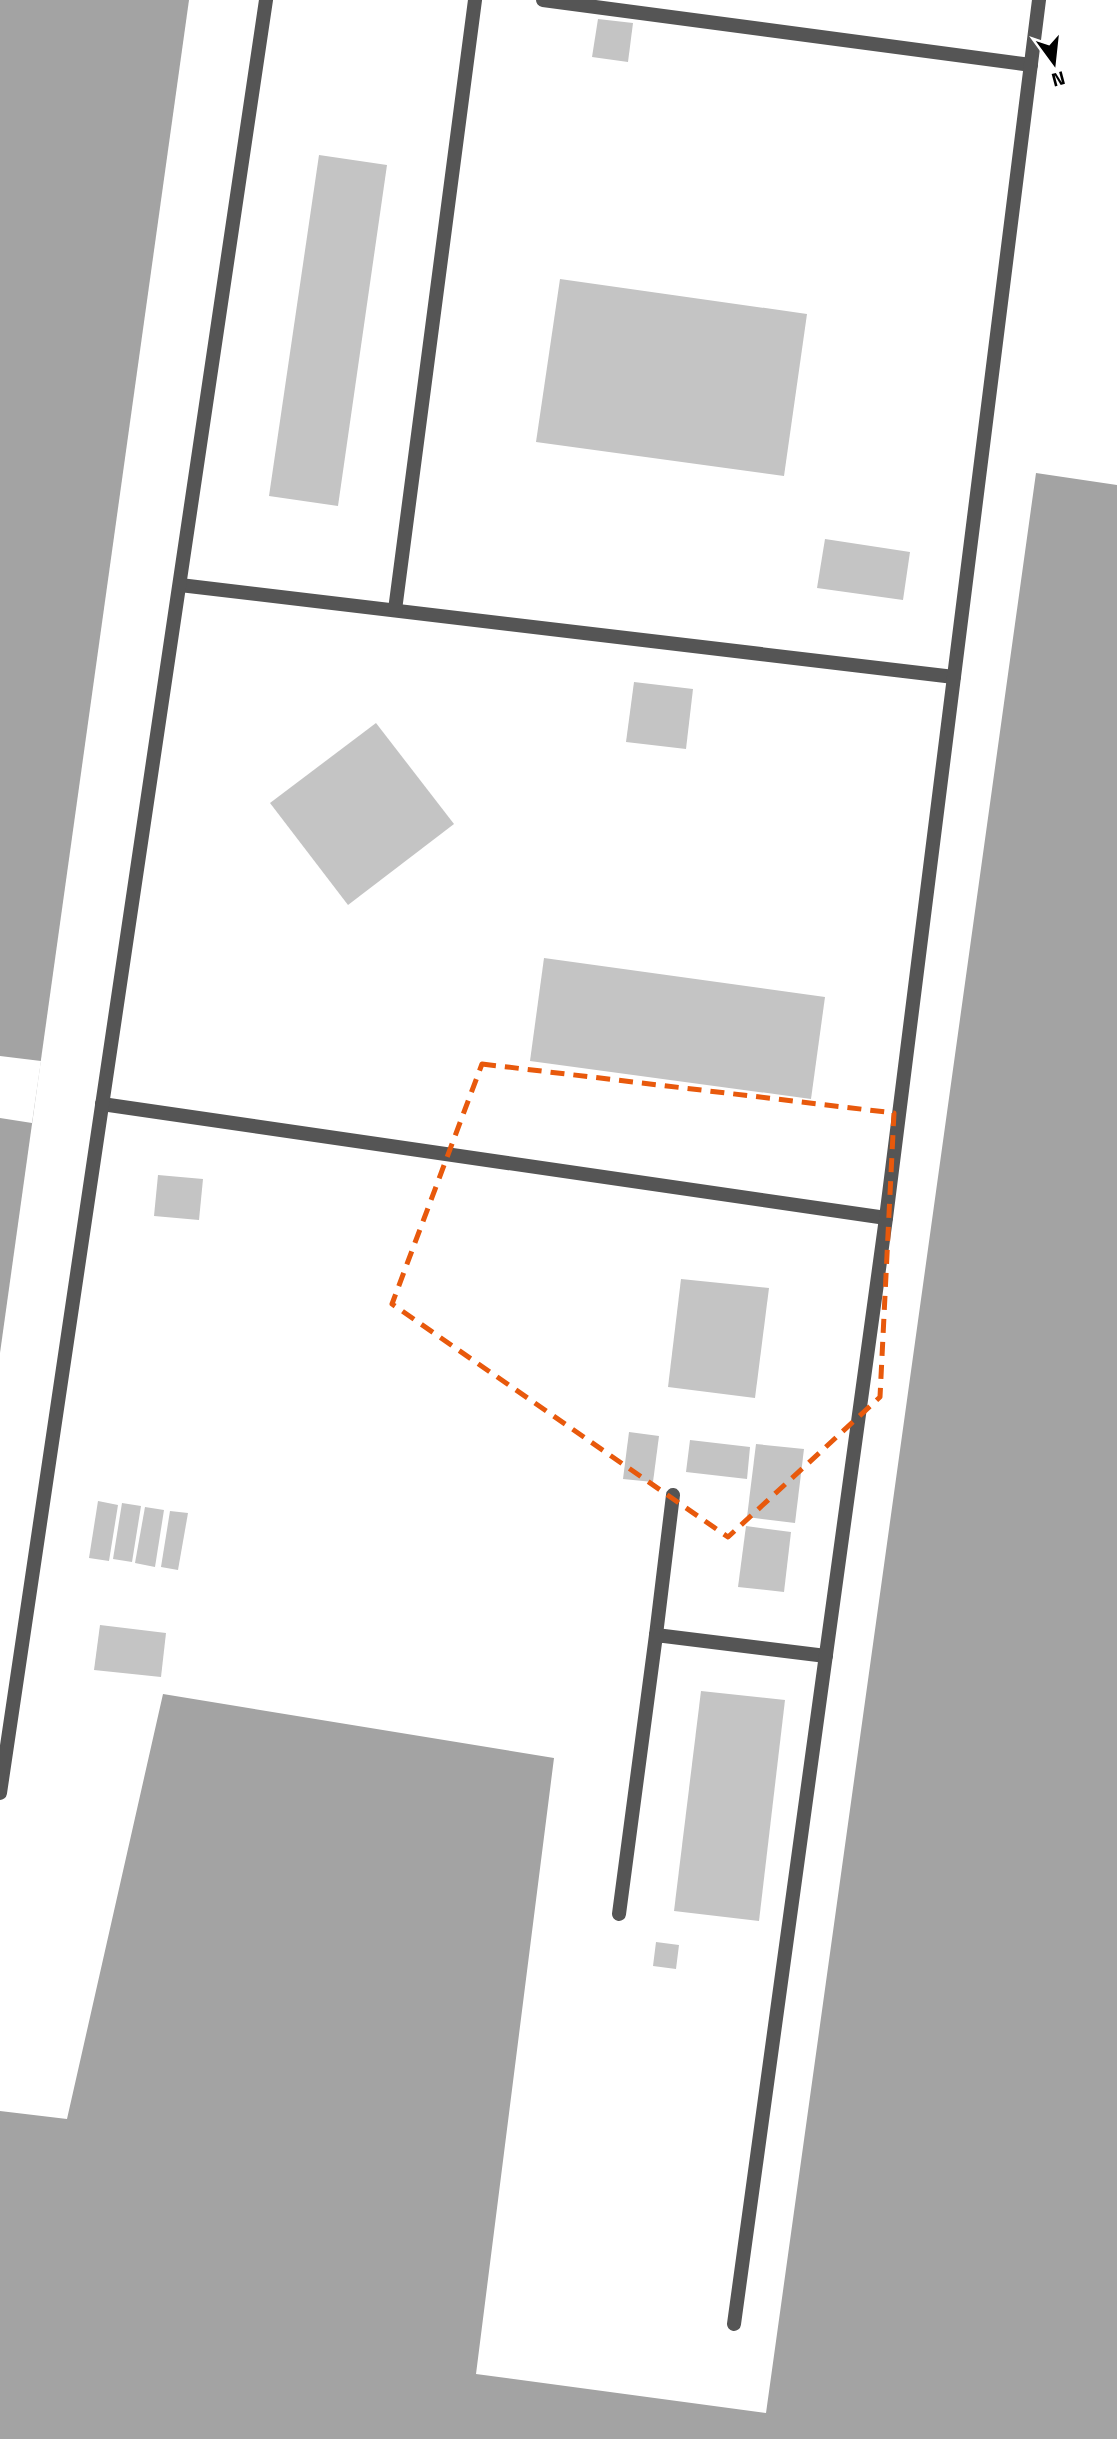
<svg xmlns="http://www.w3.org/2000/svg" width="1117" height="2439" font-family="'Titillium Web',sans-serif">
<style>
.water{fill:#a3a3a3}
.pier{fill:#fff}
.building{fill:#c4c4c4}
.lines{fill:none;stroke-linecap:round;stroke-linejoin:round}
.lane{stroke:#555;stroke-width:14}
.marked{fill:none;stroke:#e8590c;stroke-width:5;stroke-dasharray:14 9;stroke-linejoin:round}
</style>
<rect width="100%" height="100%" fill="#fff"/>
<g class="water">
<polygon points="0,0 189,0 0,1353"/>
<polygon points="1036,473 1117,485 1117,2439 0,2439 0,2111 67,2119 163,1694 554,1758 476,2374 766,2413"/>
</g>
<polygon class="pier" points="0,1056 41,1061 32,1123 0,1118"/>
<g class="building">
<polygon points="598,19 633,23 628,62 592,57"/>
<polygon points="319,155 387,165 338,506 269,496"/>
<polygon points="560,279 807,314 784,476 536,442"/>
<polygon points="825,539 910,552 903,600 817,588"/>
<polygon points="634,682 693,689 686,749 626,742"/>
<polygon points="376,723 454,824 348,905 270,803"/>
<polygon points="544,958 825,997 811,1099 530,1061"/>
<polygon points="158,1175 203,1179 199,1220 154,1216"/>
<polygon points="681,1279 769,1288 755,1398 668,1387"/>
<polygon points="629,1432 659,1436 653,1482 623,1479"/>
<polygon points="690,1440 750,1447 747,1479 686,1472"/>
<polygon points="756,1444 804,1449 795,1523 747,1517"/>
<polygon points="98,1501 118,1505 109,1561 89,1558"/>
<polygon points="122,1503 141,1506 132,1562 113,1559"/>
<polygon points="145,1507 164,1510 155,1567 135,1563"/>
<polygon points="170,1511 188,1513 178,1570 161,1567"/>
<polygon points="746,1526 791,1532 784,1592 738,1587"/>
<polygon points="100,1625 166,1633 161,1677 94,1670"/>
<polygon points="701,1691 785,1700 759,1921 674,1911"/>
<polygon points="656,1942 679,1945 676,1969 653,1966"/>
</g>
<g class="lines">
<g class="lane">
<polyline points="543,0 1031,65"/>
<polyline points="180,585 954,677"/>
<polyline points="395,610 475,0"/>
<polyline points="102,1104 886,1218"/>
<polyline points="656,1635 673,1495"/>
<polyline points="0,1793 266,0"/>
<polyline points="619,1914 656,1635 826,1656"/>
<polyline points="734,2324 886,1218 1039,0"/>
</g>
</g>
<path class="marked" d="M482,1064L894,1113L880,1397L728,1537L392,1304Z"/>
<g transform="translate(1054 63) rotate(165)" stroke="#ffffff" stroke-width="5" paint-order="stroke">
<path d="M0-5L12 26L0 18L-12 26Z" fill="#000000"/>
<text y="-10" font-size="19" font-weight="bold" text-anchor="middle" fill="#000000">N</text>
</g>
</svg>
